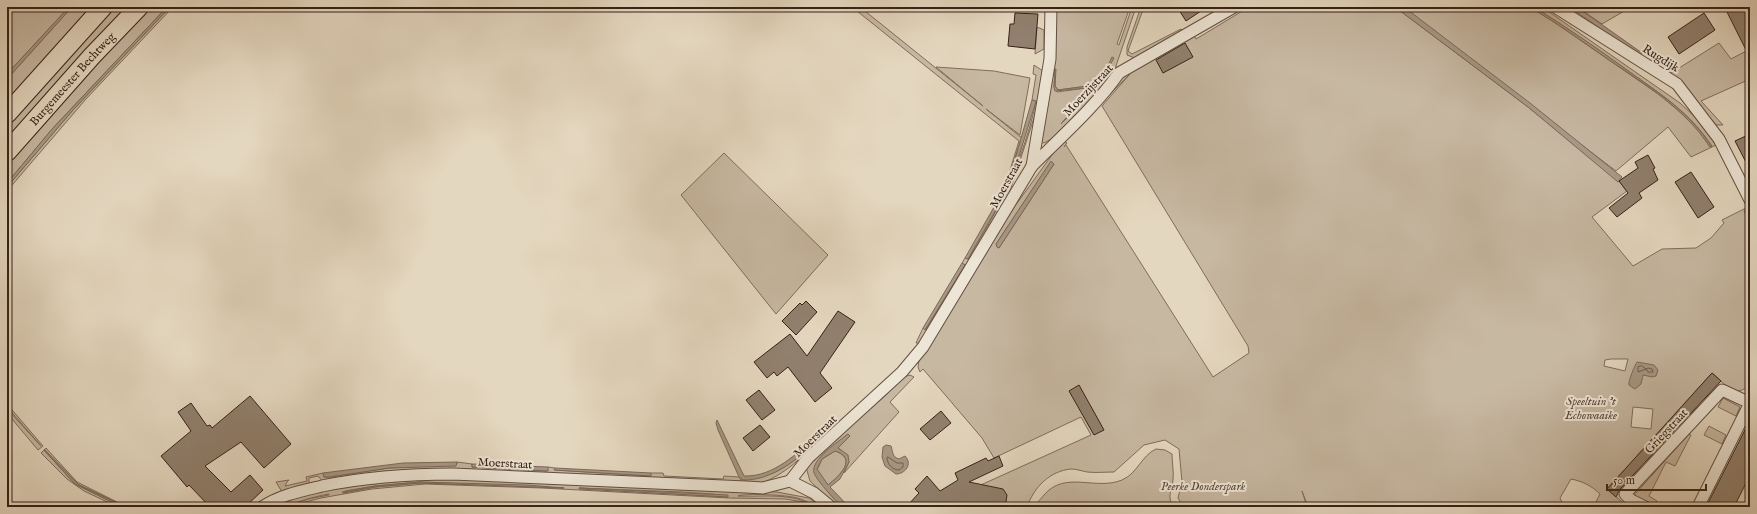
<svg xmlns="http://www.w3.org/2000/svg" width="1757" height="514" font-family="'IM FELL English',serif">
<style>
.green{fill:#c7b8a2;stroke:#7f6c5c;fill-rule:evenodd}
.water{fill:#a99986;stroke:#7b695a;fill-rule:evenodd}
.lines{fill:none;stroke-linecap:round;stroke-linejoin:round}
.shore{stroke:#705d4e;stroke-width:1}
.building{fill:#91806e;stroke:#372117}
.street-casing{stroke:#624e41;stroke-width:13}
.primary-casing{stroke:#372117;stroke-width:20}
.street{stroke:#ede5d5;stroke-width:11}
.primary{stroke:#e4d7bf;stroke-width:18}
.labels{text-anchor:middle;stroke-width:4;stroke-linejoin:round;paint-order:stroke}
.street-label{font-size:12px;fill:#372117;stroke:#ede5d5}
.park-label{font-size:12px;font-style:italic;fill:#5b473a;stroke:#ede5d5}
</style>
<rect width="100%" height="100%" fill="#e4d7bf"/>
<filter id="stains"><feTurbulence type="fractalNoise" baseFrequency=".005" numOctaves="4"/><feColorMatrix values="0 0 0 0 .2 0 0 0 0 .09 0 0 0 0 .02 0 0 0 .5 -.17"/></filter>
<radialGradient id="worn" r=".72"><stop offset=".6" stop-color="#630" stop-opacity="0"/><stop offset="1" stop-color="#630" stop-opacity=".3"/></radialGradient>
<g class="green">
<polygon points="7,7 69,7 7,74"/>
<polygon points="72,7 92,7 7,101 7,79"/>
<polygon points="114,7 129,7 7,140 7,125 46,80"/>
<polygon points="148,7 167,7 53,128 7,183 7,163 116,40"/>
<polygon points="170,7 173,7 86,99 7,191 7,187 73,110"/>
<polygon points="852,7 860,7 983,106 936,67 994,71 1030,78 1020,135 986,109 1022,138 1007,180 1019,141"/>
<path d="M1055,7H1130L1117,44L1119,45L1132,7H1136L1116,66L1117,71L1055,137L1044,143L1039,142ZM1107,68L1109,69L1091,93L1062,123L1090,91L1089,89L1086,88L1057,92L1054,87L1055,69V86L1058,90L1095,85Z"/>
<polygon points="1141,7 1144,7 1128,51 1132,54 1181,29 1183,31 1135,58 1127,55 1127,47"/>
<path d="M1239,7H1240L1194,35L1196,39L1249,7H1395L1528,107L1619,181L1627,191L1592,217L1633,266L1662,249L1696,248L1711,238L1724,223L1722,220L1746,208H1749L1750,216L1747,210L1744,211L1750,225V384C1735,401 1724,382 1712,373L1607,489L1628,507H1584L1596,502L1600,494C1592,486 1582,481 1571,479L1560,498L1564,507H1308L1302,491L1307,507H1185L1181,503L1178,498L1182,482L1179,449L1165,440L1144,445L1114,472C1105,472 1096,473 1087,472C1082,471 1076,469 1071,469C1050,471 1034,487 1027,507H967L972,489L1091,435L1081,417L994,458L982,438L923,369L920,372L918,367L919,360L936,335L1015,206L1057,148L1117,82L1129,71ZM1130,74L1102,106L1248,346L1249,353L1213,377L1066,145L1064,147L1067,143L1064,141ZM1051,162L1054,164L999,248L997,247L996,244ZM1611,359H1628L1625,371L1604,366L1605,360ZM1633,407L1653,409L1651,429L1631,427Z"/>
<path d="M1400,7H1530L1557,24L1661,96L1694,124L1710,147L1712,146C1689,112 1661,94 1628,71C1597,49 1566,27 1534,7H1542L1680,103L1696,118L1716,145L1691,157L1668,127L1616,171Z"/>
<polygon points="1577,7 1631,7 1602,24"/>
<polygon points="1037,27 1044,30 1044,49 1035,54"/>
<polygon points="1719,43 1731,59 1750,49 1750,79 1701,101 1723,125 1716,125 1704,111 1670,82 1671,73"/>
<path d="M1034,65L1043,71L1035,115L1008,197L921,343H916L923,328L925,330L926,329L965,265L962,263L965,258L968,259C977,243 987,228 996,211C1013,178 1029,137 1036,101L1032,100L1036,75L1033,74Z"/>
<polygon points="724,153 828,255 776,314 681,195"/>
<path d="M910,375L914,377L890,402L899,412L844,473L849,462L841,450L838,448L850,436L848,434L822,456L816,464C817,483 830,494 842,507H837L810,481L806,467L810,461L885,396L904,377Z"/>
<polygon points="1723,398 1740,407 1736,416 1718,407"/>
<polygon points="7,404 43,446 38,450 7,413 7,409 41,446 7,407"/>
<polygon points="1709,426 1726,435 1722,444 1704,435"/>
<polygon points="1689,434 1691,435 1675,466 1666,462 1649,496 1657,501 1655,505 1635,496 1635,494"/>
<path d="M819,436L821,439C803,456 785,475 761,483L511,472L323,482L318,476L309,478V485L282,492L276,482L289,480L287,482L285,486L307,481L306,477L323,473L324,477H330L389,468L457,464V462L472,464V467L547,471L548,467L555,468V470L650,476L651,473H663L664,476L723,479L724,476L739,477L741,480C753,477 765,475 775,472C785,468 816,445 819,436Z"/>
<polygon points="46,448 77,482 127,507 79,485 44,450 75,484 122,507 118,507 84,491 67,479 41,453"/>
<path d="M1156,449L1165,450L1172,454C1172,463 1174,472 1173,480C1172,491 1166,497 1174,507H1035C1037,502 1041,499 1044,495C1065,470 1096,491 1122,480C1138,473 1141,456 1156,449Z"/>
<path d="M835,451C858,459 840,475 828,485L817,470L822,459Z"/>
<path d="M427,478L777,492L809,498L823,507C814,507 806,500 797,498C787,495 747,493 738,496C763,497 794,492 815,507L804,502L785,499L729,498L542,488L425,484L372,489L321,498L286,507L308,499L329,495V494C309,497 289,507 269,507L278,503L343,486ZM419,482L564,488L420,483L375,487L343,493L345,491L375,486ZM579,488L682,492L713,494L728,497Z"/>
</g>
<g class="water">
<polygon points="69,7 72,7 7,79 7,74"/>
<polygon points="167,7 170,7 73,110 7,187 7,183 53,128"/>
<polygon points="1395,7 1404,7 1530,103 1622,177 1618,182 1528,107"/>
<path d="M1530,7H1534C1566,27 1597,48 1627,70C1660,94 1689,112 1712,147H1710C1685,109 1646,85 1609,60C1583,42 1557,23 1530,7Z"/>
<polygon points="1569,7 1577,7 1642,53 1640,56"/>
<polygon points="1112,57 1114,58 1102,79 1061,124 1090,91 1086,88 1055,91 1054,87 1055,69 1056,69 1055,86 1058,90 1095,85 1104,74"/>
<polygon points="1032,100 1036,101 1034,108 1014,172 1005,194 968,259 965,258 998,200 1007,180 1015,159"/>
<polygon points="1051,161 1054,164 999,248 997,247 996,244"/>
<polygon points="962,263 965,265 925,330 923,328"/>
<path d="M1637,362L1654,365L1658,370L1656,376L1652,377L1643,375L1641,384L1635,389L1629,385C1628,381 1635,365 1637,362Z"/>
<path d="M717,420L744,476C774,477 797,453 818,435L819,437C802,458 771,481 743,480L739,477L718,430L716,423Z"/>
<path d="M848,434L850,436L838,448L848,455L849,462L840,479L830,487L849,507H842C836,501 817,481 814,473C810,460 839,441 848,434ZM835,451C858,458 840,476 828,485L817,469L822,459Z"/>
<path d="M886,445L891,446C893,452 892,457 899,459L905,456C913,464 905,474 896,474L885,466L882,457L883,447Z"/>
<polygon points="44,450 45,450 79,485 126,507 122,507 75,484"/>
<polygon points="457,462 456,466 389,468 330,477 324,477 323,473 403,463"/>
<polygon points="472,464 548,467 548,471 472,467"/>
<polygon points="555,468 651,473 651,476 554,470"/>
<polygon points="419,482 527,485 564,488 420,483 375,487 343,493 342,492 375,486"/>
<polygon points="579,488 728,495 728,497 579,489"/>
</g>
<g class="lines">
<g class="shore">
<polygon points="1642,366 1646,369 1648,368 1652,369 1653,372 1648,372 1646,369 1638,372 1638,367"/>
<path d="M888,457L897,463H903V467L899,470C893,470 888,465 887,459Z"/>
</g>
</g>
<g class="building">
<polygon points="1177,7 1207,7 1186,21"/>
<polygon points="1732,7 1750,7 1750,58 1726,10"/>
<polygon points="1015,13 1038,14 1035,49 1008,46 1010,24 1014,24"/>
<polygon points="1704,13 1715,30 1679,54 1668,37"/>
<polygon points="1185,43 1193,57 1163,73 1156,60"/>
<polygon points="1750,134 1750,170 1735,141"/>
<polygon points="1648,155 1655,168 1653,169 1658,180 1639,193 1642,198 1617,217 1609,208 1628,193 1619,181 1638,168 1635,162"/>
<polygon points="1691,172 1714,207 1698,218 1675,182"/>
<polygon points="806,301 817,312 796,335 782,321 800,303 802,305"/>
<polygon points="838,311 855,322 820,373 832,388 815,402 788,367 777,376 774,372 767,378 754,362 790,334 807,356"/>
<polygon points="1712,373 1721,381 1620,489 1616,497 1607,489"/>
<polygon points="1079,385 1104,430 1094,435 1069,391"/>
<polygon points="759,390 775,410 762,420 746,400"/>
<polygon points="250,396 291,444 264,468 241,442 205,466 231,492 250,475 263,490 245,507 210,507 189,485 187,487 161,456 191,431 178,412 191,403 207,426 210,425 212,428"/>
<polygon points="941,411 951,423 930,440 920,429"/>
<polygon points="1750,420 1750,475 1734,507 1706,507"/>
<polygon points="760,425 770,437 753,451 743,438"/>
<polygon points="999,456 1003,466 969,482 1003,489 1007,495 1006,502 998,507 906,507 919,493 915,489 927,476 940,491 958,480 955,473 986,458 988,461"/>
</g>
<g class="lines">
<g class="street-casing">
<g id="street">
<polyline points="1555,7 1677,84 1719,139 1750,200"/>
<path d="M1032,166C1062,136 1095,107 1119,73L1234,7"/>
<polyline points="790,481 814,493 831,507"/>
<path d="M262,507C280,495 301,491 322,486C366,477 409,474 453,474L746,487L763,488L790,481L808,458L902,372L923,347L1032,166L1050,59L1051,7"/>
<polyline points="1645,507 1631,500 1625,494 1722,390 1750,403"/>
<polyline points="1698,507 1750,403"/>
</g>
</g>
<g class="primary-casing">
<g id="primary">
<polyline points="7,114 103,7"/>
<path id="s1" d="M7,152L92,56L139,7"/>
</g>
</g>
<use href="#street" class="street"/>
<use href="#primary" class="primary"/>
</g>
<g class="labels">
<g class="street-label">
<text transform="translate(1661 58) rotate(32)" y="4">Rugdijk</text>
<text dy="4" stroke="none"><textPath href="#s1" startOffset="98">Burgemeester Bechtweg</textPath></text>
<text transform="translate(1088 90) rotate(-47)" y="4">Moerzijstraat</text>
<text transform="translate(1006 183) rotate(-61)" y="4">Moerstraat</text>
<text transform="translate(1666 431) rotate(-47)" y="4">Griegstraat</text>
<text transform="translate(815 436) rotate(-44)" y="4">Moerstraat</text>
<text transform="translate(505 463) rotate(3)" y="4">Moerstraat</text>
</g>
<g class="park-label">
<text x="1591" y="405">Speeltuin 't<tspan x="1591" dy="14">Echowaaike</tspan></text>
<text x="1203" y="490">Peerke Donderspark</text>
</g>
</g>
<rect width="1757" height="514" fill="none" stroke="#e4d7bf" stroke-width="24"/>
<rect x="8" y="8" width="1741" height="498" fill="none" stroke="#372117" stroke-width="2"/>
<rect x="12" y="12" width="1733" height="490" fill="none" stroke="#372117"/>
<path d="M1607 484v6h99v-6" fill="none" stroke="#372117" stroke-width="2"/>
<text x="1613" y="484" font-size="12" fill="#372117" stroke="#ede5d5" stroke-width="3" paint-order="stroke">50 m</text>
<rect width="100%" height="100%" filter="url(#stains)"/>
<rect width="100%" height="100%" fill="url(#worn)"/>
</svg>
